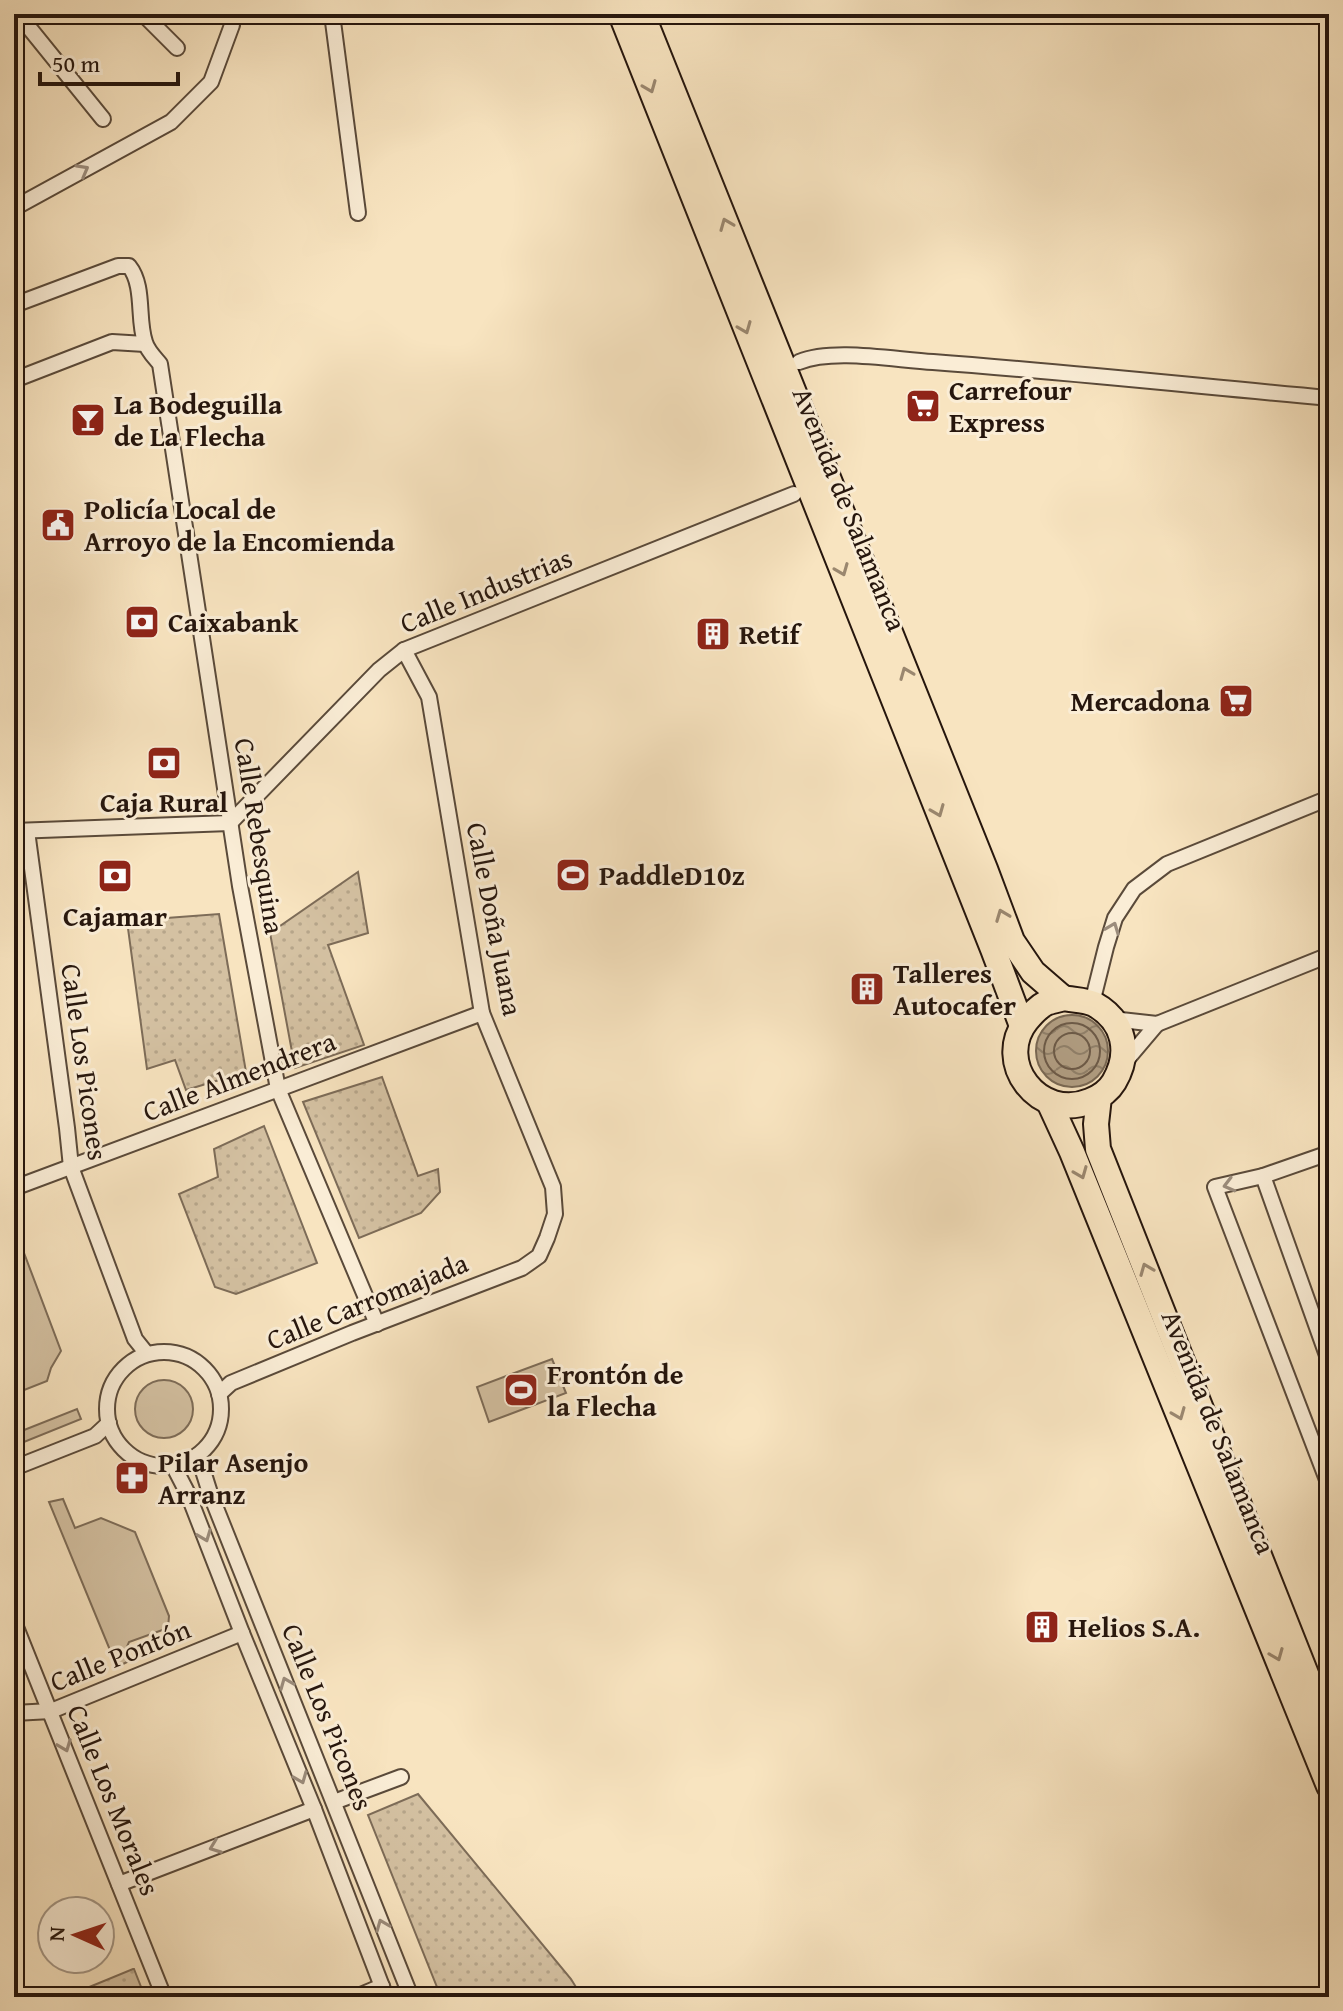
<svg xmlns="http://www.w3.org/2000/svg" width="1343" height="2011" font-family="'Gentium Book Plus',serif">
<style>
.grass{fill:#d4c1a2;stroke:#7d6c58;stroke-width:2}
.park{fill:url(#park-dots);stroke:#7d6c58;stroke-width:2}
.water{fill:url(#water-waves);stroke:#796854;stroke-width:2}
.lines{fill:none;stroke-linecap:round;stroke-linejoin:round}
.shore{stroke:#6c5a48;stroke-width:2}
.minor-casing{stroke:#5a4a3a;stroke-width:18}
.trunk-casing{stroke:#26160d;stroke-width:28}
.minor{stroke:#faedd6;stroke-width:14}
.trunk{stroke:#f8e4c0;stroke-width:24}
.oneway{stroke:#9a876f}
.oneway2{stroke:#9b8c7c}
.labels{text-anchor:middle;stroke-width:6;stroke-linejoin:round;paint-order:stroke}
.poi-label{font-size:28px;font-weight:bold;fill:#26160d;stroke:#faedd6;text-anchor:start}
.street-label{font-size:28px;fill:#26160d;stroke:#faedd6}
</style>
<defs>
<pattern id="park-dots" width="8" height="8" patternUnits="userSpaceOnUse" patternTransform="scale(2)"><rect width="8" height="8" fill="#d4c1a2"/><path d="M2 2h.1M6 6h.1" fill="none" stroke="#b6a58a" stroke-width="1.8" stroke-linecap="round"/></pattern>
<pattern id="water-waves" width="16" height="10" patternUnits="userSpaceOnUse" patternTransform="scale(2)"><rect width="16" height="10" fill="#b19e83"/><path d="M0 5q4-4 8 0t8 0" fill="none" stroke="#90806a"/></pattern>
</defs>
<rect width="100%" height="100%" fill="#f8e4c0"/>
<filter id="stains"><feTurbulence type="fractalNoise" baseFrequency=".0025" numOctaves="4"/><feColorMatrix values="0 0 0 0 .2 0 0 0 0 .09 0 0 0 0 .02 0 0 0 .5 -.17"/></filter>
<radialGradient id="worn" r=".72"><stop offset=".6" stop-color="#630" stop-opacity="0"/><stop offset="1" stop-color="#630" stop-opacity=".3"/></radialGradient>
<g class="grass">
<polygon points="18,1237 61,1351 51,1368 47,1381 14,1394 14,1239"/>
<polygon points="552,1359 566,1393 489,1422 477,1387"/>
<circle cx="164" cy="1409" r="29"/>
<polygon points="77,1409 81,1419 14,1446 14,1434"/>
<polygon points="63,1499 75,1528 101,1518 135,1532 169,1616 168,1628 129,1642 126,1649 131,1660 117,1667 49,1502"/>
</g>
<g class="park">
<polygon points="358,872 368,933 328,945 364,1045 295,1068 270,933"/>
<polygon points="219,914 246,1072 186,1090 175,1060 147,1069 127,921"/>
<polygon points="382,1077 418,1176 438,1169 440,1192 421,1213 359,1238 303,1102"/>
<polygon points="264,1126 317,1263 236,1294 215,1287 179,1194 218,1177 214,1149"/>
<polygon points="418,1794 571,1979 582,1997 441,1997 368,1815"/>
<polygon points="134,1969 145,1997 65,1997 133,1969"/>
</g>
<circle class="water" cx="1072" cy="1051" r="36"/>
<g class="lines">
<g class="shore">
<circle cx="1072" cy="1051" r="28"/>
<circle cx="1072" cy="1051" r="18"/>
</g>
<g class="minor-casing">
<g id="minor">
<polyline points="18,14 103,119"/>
<polyline points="143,14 177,48"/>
<polyline points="332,14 358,213"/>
<polyline points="14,208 171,122 211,82 232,25 229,14"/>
<path d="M14,305L118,266H129C145,286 137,319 145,342C147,350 155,358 160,364L240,886L278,1089L377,1324"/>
<path d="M799,362C833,348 895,360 933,362C1065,372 1197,386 1329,398"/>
<polyline points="14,380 112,342 145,344"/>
<polyline points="14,831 230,823 379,670 404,650 794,494"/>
<polyline points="27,831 67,1128 71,1167 135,1339 147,1354"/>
<polyline points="1092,1003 1106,947 1115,918 1134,889 1167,864 1329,798"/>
<polyline points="1112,1019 1157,1024 1329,955"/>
<polyline points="1124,1063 1157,1024"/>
<polyline points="1329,1153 1263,1176 1215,1187 1329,1485"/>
<polyline points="1263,1176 1329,1361"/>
<polyline points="14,1188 482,1013"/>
<circle cx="164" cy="1409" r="57"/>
<polyline points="219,1394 231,1383 352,1333 522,1268 539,1256 547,1238 555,1214 553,1187 482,1013 429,697 404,650"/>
<polyline points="198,1455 210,1493 411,1997"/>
<polyline points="173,1465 188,1494 242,1633 314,1809 386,1997"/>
<polyline points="14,1468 95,1436 109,1423"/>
<polyline points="14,1622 164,1997"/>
<polyline points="14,1713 51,1711 242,1633"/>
<polyline points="334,1802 401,1777"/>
<polyline points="119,1884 314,1809"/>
<polyline points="356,1997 382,1986"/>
</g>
</g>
<g class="trunk-casing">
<g id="trunk">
<polyline points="621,14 993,949 1022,1026"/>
<polyline points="642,14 985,869 1012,941 1033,972 1063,998"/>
<path d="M1063,998C1073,1000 1086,1000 1094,1004C1125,1021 1131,1053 1114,1082C1108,1092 1100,1097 1090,1101C1039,1122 993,1062 1027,1020C1033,1013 1038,1007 1046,1003C1051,1001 1058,1000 1063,998Z"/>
<polyline points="1099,1097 1096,1124 1098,1149 1329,1732"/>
<polyline points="1049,1102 1072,1152 1329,1786"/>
</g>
</g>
<use href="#minor" class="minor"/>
<use href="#trunk" class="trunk"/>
</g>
<defs><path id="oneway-chevron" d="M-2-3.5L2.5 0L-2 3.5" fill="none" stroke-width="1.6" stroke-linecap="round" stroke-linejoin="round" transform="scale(2)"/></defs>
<g class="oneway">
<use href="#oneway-chevron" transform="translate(650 87) rotate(68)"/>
<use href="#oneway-chevron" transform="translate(726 224) rotate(-112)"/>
<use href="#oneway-chevron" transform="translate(745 328) rotate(68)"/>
<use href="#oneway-chevron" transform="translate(842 570) rotate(68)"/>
<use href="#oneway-chevron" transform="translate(906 673) rotate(-112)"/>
<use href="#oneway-chevron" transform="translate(938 811) rotate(68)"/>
<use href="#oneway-chevron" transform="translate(1002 915) rotate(-111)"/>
<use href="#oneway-chevron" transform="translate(1081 1173) rotate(68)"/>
<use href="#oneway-chevron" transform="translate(1146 1269) rotate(-112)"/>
<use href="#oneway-chevron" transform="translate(1179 1414) rotate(68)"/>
<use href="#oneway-chevron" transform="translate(1277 1655) rotate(68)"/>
</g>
<g class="oneway2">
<use href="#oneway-chevron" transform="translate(83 170) rotate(-29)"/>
<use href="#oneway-chevron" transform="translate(1113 928) rotate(-69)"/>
<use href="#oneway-chevron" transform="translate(1229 1185) rotate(165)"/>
<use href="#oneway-chevron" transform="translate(205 1536) rotate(69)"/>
<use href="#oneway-chevron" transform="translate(286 1683) rotate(-112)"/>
<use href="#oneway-chevron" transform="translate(65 1746) rotate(69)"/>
<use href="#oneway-chevron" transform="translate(301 1778) rotate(68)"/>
<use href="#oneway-chevron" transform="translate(215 1847) rotate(159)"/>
<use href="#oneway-chevron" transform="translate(382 1925) rotate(-112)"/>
</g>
<defs>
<g id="supermarket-square" transform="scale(1.8)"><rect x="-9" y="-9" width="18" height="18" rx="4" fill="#8f2418" stroke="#faedd6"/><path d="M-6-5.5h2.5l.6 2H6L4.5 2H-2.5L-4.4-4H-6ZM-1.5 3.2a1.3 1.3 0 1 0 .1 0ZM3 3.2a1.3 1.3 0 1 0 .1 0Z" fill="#fff"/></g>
<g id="bar-square" transform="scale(1.8)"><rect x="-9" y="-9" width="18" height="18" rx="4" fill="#8f2418" stroke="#faedd6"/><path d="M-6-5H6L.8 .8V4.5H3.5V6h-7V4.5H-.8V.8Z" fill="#fff"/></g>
<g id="civic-square" transform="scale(1.8)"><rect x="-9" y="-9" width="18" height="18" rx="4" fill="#8f2418" stroke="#faedd6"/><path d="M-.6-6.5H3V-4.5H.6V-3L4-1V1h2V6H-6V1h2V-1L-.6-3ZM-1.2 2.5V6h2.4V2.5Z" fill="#fff"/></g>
<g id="bank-square" transform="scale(1.8)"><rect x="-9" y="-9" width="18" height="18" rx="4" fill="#8f2418" stroke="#faedd6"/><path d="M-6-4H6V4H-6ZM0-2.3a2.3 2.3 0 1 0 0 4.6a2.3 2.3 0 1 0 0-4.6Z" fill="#fff"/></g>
<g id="building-square" transform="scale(1.8)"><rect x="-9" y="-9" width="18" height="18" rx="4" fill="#8f2418" stroke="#faedd6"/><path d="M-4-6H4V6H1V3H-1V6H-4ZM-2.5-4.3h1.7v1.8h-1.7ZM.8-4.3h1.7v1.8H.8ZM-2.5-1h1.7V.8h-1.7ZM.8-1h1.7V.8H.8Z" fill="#fff"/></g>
<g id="stadium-square" transform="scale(1.8)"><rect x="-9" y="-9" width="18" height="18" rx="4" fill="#8f2418" stroke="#faedd6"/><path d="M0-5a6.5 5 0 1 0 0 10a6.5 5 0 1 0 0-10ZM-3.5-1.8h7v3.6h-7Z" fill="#fff"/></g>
<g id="pharmacy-square" transform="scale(1.8)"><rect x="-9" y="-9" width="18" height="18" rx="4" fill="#8f2418" stroke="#faedd6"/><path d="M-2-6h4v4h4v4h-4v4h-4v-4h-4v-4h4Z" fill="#fff"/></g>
</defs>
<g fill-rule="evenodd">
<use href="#supermarket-square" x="923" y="406"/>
<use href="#bar-square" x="88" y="420"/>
<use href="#civic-square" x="58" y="525"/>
<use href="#bank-square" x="142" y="622"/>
<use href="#building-square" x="713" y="634"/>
<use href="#supermarket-square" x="1236" y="701"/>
<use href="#bank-square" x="164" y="763"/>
<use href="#stadium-square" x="573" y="875"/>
<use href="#bank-square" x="115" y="876"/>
<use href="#building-square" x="867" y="989"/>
<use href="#stadium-square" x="521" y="1390"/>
<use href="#pharmacy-square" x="132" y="1478"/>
<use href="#building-square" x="1042" y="1627"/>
</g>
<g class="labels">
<g class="poi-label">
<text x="949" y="400">Carrefour<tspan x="949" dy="32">Express</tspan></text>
<text x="114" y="414">La Bodeguilla<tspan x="114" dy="32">de La Flecha</tspan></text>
<text x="84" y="519">Policía Local de<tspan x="84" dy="32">Arroyo de la Encomienda</tspan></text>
<text x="168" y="632">Caixabank</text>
<text x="739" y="644">Retif</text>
<text x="1210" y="711" text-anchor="end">Mercadona</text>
<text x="164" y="812" text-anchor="middle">Caja Rural</text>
<text x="599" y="885">PaddleD10z</text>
<text x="115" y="926" text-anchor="middle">Cajamar</text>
<text x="893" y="983">Talleres<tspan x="893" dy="32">Autocafer</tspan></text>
<text x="547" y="1384">Frontón de<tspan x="547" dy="32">la Flecha</tspan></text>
<text x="158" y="1472">Pilar Asenjo<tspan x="158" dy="32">Arranz</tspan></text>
<text x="1068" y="1637">Helios S.A.</text>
</g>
<g class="street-label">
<text transform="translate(850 509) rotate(68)" y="10">Avenida de Salamanca</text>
<text transform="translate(486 590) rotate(-22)" y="10">Calle Industrias</text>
<text transform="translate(260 836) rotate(81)" y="10">Calle Rebesquina</text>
<text transform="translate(495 919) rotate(79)" y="10">Calle Doña Juana</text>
<text transform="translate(85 1062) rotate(82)" y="10">Calle Los Picones</text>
<text transform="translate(239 1076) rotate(-21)" y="10">Calle Almendrera</text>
<text transform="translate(367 1301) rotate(-22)" y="10">Calle Carromajada</text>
<text transform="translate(1219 1432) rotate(68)" y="10">Avenida de Salamanca</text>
<text transform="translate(120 1655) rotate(-22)" y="10">Calle Pontón</text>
<text transform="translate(328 1717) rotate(68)" y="10">Calle Los Picones</text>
<text transform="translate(114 1800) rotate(68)" y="10">Calle Los Morales</text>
</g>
</g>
<rect width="1343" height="2011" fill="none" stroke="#f8e4c0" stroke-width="48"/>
<rect x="16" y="16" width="1311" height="1979" fill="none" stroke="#26160d" stroke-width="4"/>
<rect x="24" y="24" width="1295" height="1963" fill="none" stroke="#26160d" stroke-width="2"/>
<g transform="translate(76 1935) rotate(273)"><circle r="38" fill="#faedd6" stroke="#a59786" stroke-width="2"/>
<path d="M0-6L14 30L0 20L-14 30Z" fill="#8f2418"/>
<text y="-12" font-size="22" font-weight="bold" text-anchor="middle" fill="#26160d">N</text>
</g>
<path d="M40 72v12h138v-12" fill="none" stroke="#26160d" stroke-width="4"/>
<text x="52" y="72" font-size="24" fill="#26160d" stroke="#faedd6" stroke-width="6" paint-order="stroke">50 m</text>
<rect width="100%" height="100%" filter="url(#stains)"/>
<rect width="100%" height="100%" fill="url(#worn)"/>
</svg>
